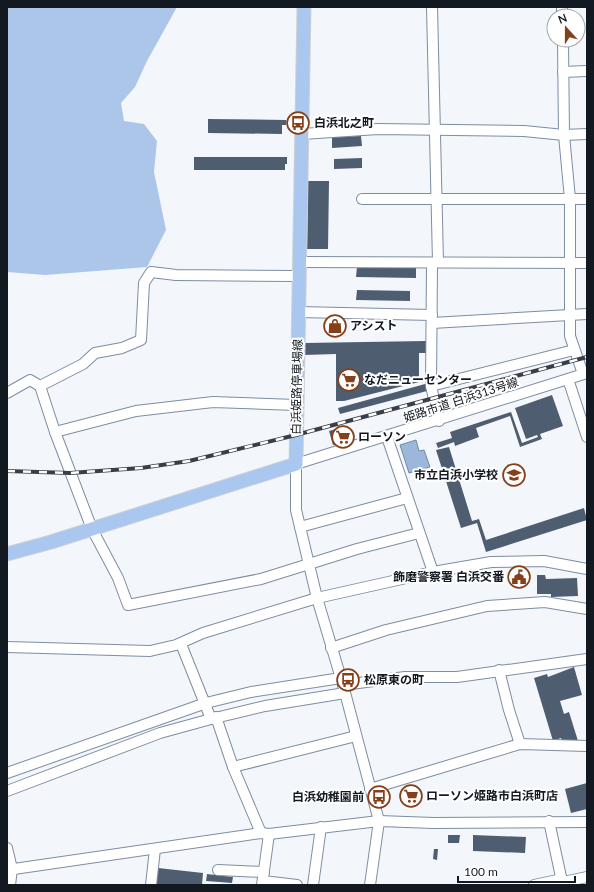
<svg xmlns="http://www.w3.org/2000/svg" width="594" height="892" font-family="Lato,'Noto Sans JP',sans-serif">
<style>
.forest{fill:#acc6ea}
.water{fill:#9cb7da;stroke:#7388a2}
.building{fill:#4f5d71}
.lines{fill:none;stroke-linecap:round;stroke-linejoin:round}
.minor-casing{stroke:#7d8da2;stroke-width:12}
.major-casing{stroke:#d0d1d3;stroke-width:15}
.minor{stroke:#fff;stroke-width:10}
.major{stroke:#aac7ef;stroke-width:13}
.rail-casing{stroke:#3a3f47;stroke-width:4}
.rail{stroke:#fff;stroke-width:2.5;stroke-dasharray:8;stroke-linecap:butt}
.labels{text-anchor:middle;stroke-width:4;stroke-linejoin:round;paint-order:stroke}
.poi-label{font-size:12px;font-weight:bold;fill:#131921;stroke:#fff;text-anchor:start}
.street-label{font-size:12px;fill:#131921;stroke:#fff}
</style>
<rect width="100%" height="100%" fill="#f3f7fc"/>
<polygon class="forest" points="7,7 177,7 147,61 135,87 121,103 124,121 144,124 157,141 154,172 166,230 147,267 45,275 7,272"/>
<polygon class="water" points="416,440 419,451 424,450 430,467 409,473 400,445"/>
<g class="building">
<polygon points="208,119 286,120 286,125 282,125 282,134 208,133"/>
<polygon points="361,136 362,146 332,148 332,137"/>
<polygon points="194,157 287,157 287,164 285,164 285,170 194,170"/>
<polygon points="362,158 362,168 334,169 334,159"/>
<polygon points="308,181 329,181 328,249 307,249"/>
<polygon points="357,267 416,268 416,278 356,277"/>
<polygon points="357,290 410,291 410,301 356,300"/>
<polygon points="426,341 426,353 419,353 419,382 344,401 336,401 336,354 304,355 304,343"/>
<polygon points="425,384 427,391 340,414 338,408"/>
<polygon points="552,395 563,426 540,434 542,439 520,447 510,416 476,428 479,437 455,446 454,442 438,448 436,443 452,438 450,432 511,412 522,443 538,437 537,435 526,439 515,408"/>
<polygon points="346,426 350,440 333,445 329,431"/>
<polygon points="449,447 472,521 479,519 486,540 584,508 587,520 486,552 477,523 461,528 436,450"/>
<polygon points="513,571 524,571 525,582 514,583"/>
<polygon points="537,575 545,575 546,579 577,578 578,596 551,597 551,594 537,594"/>
<polygon points="574,667 582,695 560,701 564,714 569,712 578,741 562,741 561,738 553,741 534,678 547,674 548,677"/>
<polygon points="587,783 587,809 571,813 565,789"/>
<polygon points="448,835 460,835 459,843 448,843"/>
<polygon points="473,835 526,837 525,853 473,851"/>
<polygon points="434,849 438,849 437,860 433,859"/>
<polygon points="158,868 203,873 202,885 156,885"/>
<polygon points="207,874 233,877 232,883 206,881"/>
</g>
<g class="lines">
<g class="minor-casing">
<g id="minor">
<polyline points="432,7 438,262"/>
<polyline points="562,7 562,16"/>
<polyline points="563,40 564,135 570,199 570,336 583,374"/>
<polyline points="563,72 587,71"/>
<polyline points="302,134 378,129 524,131 564,135 587,134"/>
<polyline points="362,199 587,199"/>
<polyline points="299,262 587,263"/>
<polyline points="432,264 431,386 439,421"/>
<polyline points="298,312 432,315"/>
<polyline points="432,323 587,314"/>
<polyline points="568,379 587,437"/>
<polyline points="40,386 55,432 92,529 118,578 128,605 261,579 357,549 419,533"/>
<polyline points="431,386 574,350"/>
<polyline points="7,393 30,380 40,386 83,364 95,353 122,348 141,340 144,283 151,272 176,275 298,276"/>
<polyline points="55,432 136,411 213,402 296,405"/>
<polyline points="387,437 433,572"/>
<polyline points="300,527 407,498"/>
<polyline points="181,644 211,719"/>
<polyline points="7,647 150,651 176,645 203,633 317,598 433,572 491,562 544,561 587,569"/>
<polyline points="331,648 386,630 487,606 545,602 587,609"/>
<polyline points="499,670 509,710 520,744"/>
<polyline points="343,685 405,677 457,677 587,659"/>
<polyline points="216,717 233,767 261,833"/>
<polyline points="233,767 356,736"/>
<polyline points="7,773 206,703 251,692 341,678"/>
<polyline points="370,789 520,744 587,746"/>
<polyline points="7,791 160,733 211,719 265,706 345,693"/>
<polyline points="549,821 561,877 563,882 587,877"/>
<polyline points="7,848 12,869 10,885"/>
<polyline points="7,870 261,833 269,834 379,821 434,823 587,822"/>
<polyline points="218,870 264,872"/>
<polyline points="263,881 297,885"/>
<polyline points="151,885 155,849"/>
<polyline points="262,885 269,834"/>
<polyline points="313,885 321,827"/>
<polyline points="370,885 379,821 343,685 317,598 296,510 296,464 587,373"/>
<polyline points="534,885 562,879"/>
</g>
</g>
<g class="major-casing">
<polyline id="major" points="7,554 51,542 296,464 304,7"/>
</g>
<use href="#minor" class="minor"/>
<use href="#major" class="major"/>
<g class="rail-casing">
<polyline id="rail" points="7,471 70,473 141,468 189,461 296,435 587,357"/>
</g>
<use href="#rail" class="rail"/>
</g>
<defs>
<g id="bus-ring" transform="scale(1.15)"><circle r="9.5" fill="#fff" stroke="#853f19" stroke-width="1.5"/><path d="M-5-6H5V4H4V6H2V4H-2V6H-4V4H-5ZM-3.5-4V0h7V-4ZM-3.5 1.2v1.5H-2V1.2ZM2 1.2v1.5H3.5V1.2Z" fill="#853f19"/></g>
<g id="shop-ring" transform="scale(1.15)"><circle r="9.5" fill="#fff" stroke="#853f19" stroke-width="1.5"/><path d="M-5-2.5h2.3a2.7 3.5 0 0 1 5.4 0H5L5.5 6h-11ZM-1.5-2.5h3a1.5 2.3 0 0 0-3 0Z" fill="#853f19"/></g>
<g id="supermarket-ring" transform="scale(1.15)"><circle r="9.5" fill="#fff" stroke="#853f19" stroke-width="1.5"/><path d="M-6-5.5h2.5l.6 2H6L4.5 2H-2.5L-4.4-4H-6ZM-1.5 3.2a1.3 1.3 0 1 0 .1 0ZM3 3.2a1.3 1.3 0 1 0 .1 0Z" fill="#853f19"/></g>
<g id="school-ring" transform="scale(1.15)"><circle r="9.5" fill="#fff" stroke="#853f19" stroke-width="1.5"/><path d="M0-5L7-2L0 1L-7-2ZM-4 1L0 2.5L4 1V4Q0 6-4 4Z" fill="#853f19"/></g>
<g id="civic-ring" transform="scale(1.15)"><circle r="9.5" fill="#fff" stroke="#853f19" stroke-width="1.5"/><path d="M-.6-6.5H3V-4.5H.6V-3L4-1V1h2V6H-6V1h2V-1L-.6-3ZM-1.2 2.5V6h2.4V2.5Z" fill="#853f19"/></g>
</defs>
<g fill-rule="evenodd">
<use href="#bus-ring" x="298" y="123"/>
<use href="#shop-ring" x="335" y="326"/>
<use href="#supermarket-ring" x="349" y="380"/>
<use href="#supermarket-ring" x="343" y="437"/>
<use href="#school-ring" x="514" y="475"/>
<use href="#civic-ring" x="519" y="577"/>
<use href="#bus-ring" x="348" y="680"/>
<use href="#supermarket-ring" x="411" y="796"/>
<use href="#bus-ring" x="379" y="797"/>
</g>
<g class="labels">
<g class="poi-label">
<text x="314" y="127">白浜北之町</text>
<text x="350" y="330">アシスト</text>
<text x="364" y="384">なだニューセンター</text>
<text x="358" y="441">ローソン</text>
<text x="498" y="479" text-anchor="end">市立白浜小学校</text>
<text x="504" y="581" text-anchor="end">飾磨警察署 白浜交番</text>
<text x="364" y="684">松原東の町</text>
<text x="426" y="800">ローソン姫路市白浜町店</text>
<text x="364" y="801" text-anchor="end">白浜幼稚園前</text>
</g>
<g class="street-label">
<text transform="translate(297 387) rotate(-89)" y="4">白浜姫路停車場線</text>
<text transform="translate(461 400) rotate(-18)" y="4">姫路市道 白浜313号線</text>
</g>
</g>
<rect width="594" height="892" fill="none" stroke="#131921" stroke-width="16"/>
<g transform="translate(566 28) rotate(339)"><circle r="19" fill="#ffffff" stroke="#a1a3a6"/>
<path d="M0-3L7 15L0 10L-7 15Z" fill="#853f19"/>
<text y="-6" font-size="11" font-weight="bold" text-anchor="middle" fill="#131921">N</text>
</g>
<path d="M458 876v6h117v-6" fill="none" stroke="#131921" stroke-width="2"/>
<text x="464" y="876" font-size="12" fill="#131921" stroke="#ffffff" stroke-width="3" paint-order="stroke">100 m</text>
</svg>
